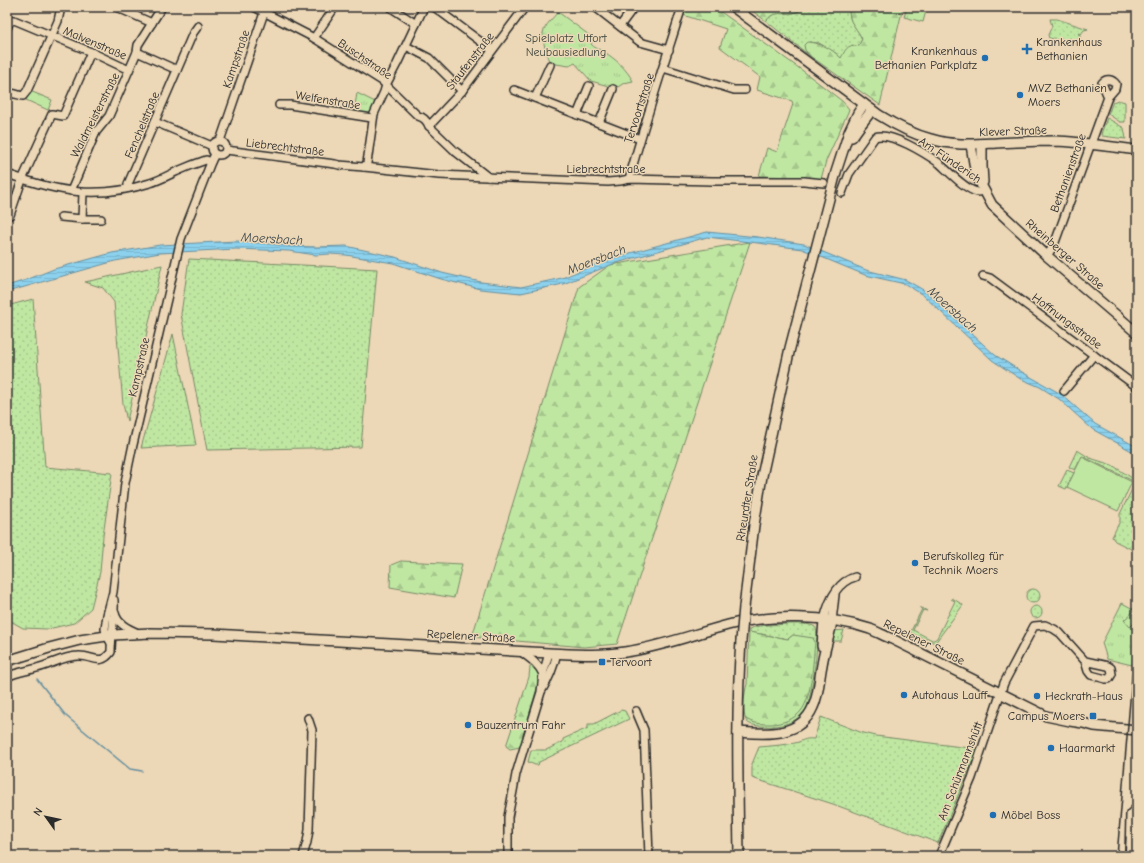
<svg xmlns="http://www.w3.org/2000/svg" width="1144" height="863" font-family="'Comic Neue',sans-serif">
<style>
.grass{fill:url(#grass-dots);stroke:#768966}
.forest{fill:url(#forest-firs);stroke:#768966}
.park{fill:url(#park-tufts);stroke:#768966}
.pitch{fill:#c0e7a2;stroke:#768966}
.water{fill:url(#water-rules);stroke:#658fa0}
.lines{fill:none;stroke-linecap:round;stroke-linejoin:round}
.stream{stroke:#658fa0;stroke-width:1.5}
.minor-casing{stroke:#2b2b2b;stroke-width:10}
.major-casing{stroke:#2b2b2b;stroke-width:12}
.minor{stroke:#ecd7b6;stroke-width:7}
.major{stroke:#ecd7b6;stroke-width:9}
.rail{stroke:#2b2b2b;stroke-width:1.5}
.major-bridge-casing{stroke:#2b2b2b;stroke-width:12;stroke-linecap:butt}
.major-bridge{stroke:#ecd7b6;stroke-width:9}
.poi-dot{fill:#1f6fb2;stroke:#ecd7b6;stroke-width:1.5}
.labels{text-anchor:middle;stroke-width:3;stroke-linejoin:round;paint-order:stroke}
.park-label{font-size:12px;fill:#41473d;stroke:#ecd7b6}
.poi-label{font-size:12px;fill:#2b2b2b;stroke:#ecd7b6;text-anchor:start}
.street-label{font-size:12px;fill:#2b2b2b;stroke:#ecd7b6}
.water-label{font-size:13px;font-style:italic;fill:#3a4448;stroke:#ecd7b6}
</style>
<defs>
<pattern id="grass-dots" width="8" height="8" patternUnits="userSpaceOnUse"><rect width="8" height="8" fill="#c0e7a2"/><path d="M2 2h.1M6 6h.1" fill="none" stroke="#a5c68c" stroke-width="1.8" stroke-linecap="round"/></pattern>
<pattern id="forest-firs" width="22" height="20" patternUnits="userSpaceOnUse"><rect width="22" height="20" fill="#c0e7a2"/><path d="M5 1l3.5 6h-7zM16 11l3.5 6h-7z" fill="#a5c68c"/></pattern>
<pattern id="park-tufts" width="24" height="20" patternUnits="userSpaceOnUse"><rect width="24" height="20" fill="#c0e7a2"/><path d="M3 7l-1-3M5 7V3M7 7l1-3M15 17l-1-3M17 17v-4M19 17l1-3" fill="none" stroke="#a5c68c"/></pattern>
<pattern id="water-rules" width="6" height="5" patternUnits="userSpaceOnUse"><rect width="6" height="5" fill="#8cd2ee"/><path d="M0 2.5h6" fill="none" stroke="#79b4cc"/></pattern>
</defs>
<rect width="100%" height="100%" fill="#ecd7b6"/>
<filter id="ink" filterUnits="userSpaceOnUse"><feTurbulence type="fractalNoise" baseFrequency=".025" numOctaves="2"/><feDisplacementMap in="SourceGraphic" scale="8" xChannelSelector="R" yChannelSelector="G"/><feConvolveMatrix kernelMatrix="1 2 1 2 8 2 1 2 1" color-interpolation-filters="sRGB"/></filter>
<g filter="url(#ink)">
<g class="grass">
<path d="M805,7H848C849,11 849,13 850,17C852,25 859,31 862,39L859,45L856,46L852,45L841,58L837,54L819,43L809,42L806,52L810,56L766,21C774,10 782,15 793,13C797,12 802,10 805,7Z"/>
<polygon points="1050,19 1057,19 1088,29 1084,30 1081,34 1079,33 1078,34 1080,35 1080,40 1084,46 1049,38 1048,35 1052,26"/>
<polygon points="1118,100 1125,102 1125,122 1120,122 1108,114 1113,102"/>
<polygon points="1107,118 1124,128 1126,139 1102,136 1101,134"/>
<polygon points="189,259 377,269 361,447 207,450 181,314"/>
<polygon points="162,265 127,421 123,404 114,302 103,288 85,282"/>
<polygon points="33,299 45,467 112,473 103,536 100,572 91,608 74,623 48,629 23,628 7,619 7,306"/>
<polygon points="173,334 196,445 141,448"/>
<polygon points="1077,450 1090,458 1112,465 1132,478 1133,481 1082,456 1075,470 1069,467"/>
<polygon points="1067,470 1074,473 1066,489 1059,486"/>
<polygon points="1137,479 1137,552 1115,541 1112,537 1120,521 1120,514"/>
<circle cx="1033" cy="596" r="7"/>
<polygon points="952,598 963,605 935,643 910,633 922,609 920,608 922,608 927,611 923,610 913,630 932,640 934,640 937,638 955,601 951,599"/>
<circle cx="1036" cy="612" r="6"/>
<path d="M788,624C794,624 811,623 815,627C821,633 812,693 808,703C807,708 804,712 800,716C789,726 774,727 760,726C753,725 747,725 745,718L748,720L793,635L788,639L749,632V629C761,624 775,625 788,624Z"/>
<polygon points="844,630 841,641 834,641 832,644 826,671 825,672 830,640 834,631"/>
<polygon points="621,710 625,711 629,719 539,762 538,765 535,765 528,762 531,750 546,750 563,742 563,739 588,728 588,724 594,724"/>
<path d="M821,717L860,732L876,736L977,749L973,760L938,843L833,804L752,778V764L759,747C771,746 783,745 795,743C804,741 803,738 814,739Z"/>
</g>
<g class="forest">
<polygon points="687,7 714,7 803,71 842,101 849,109 848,112 826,161 821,179 802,177 759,176 767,148 777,152 793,104 792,101 757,90 760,77 720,47 726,29 683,15"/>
<path d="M747,7H805C802,10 797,12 793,13C782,15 774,10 766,21Z"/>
<path d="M848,7H903L880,105L810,56L805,50L804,45L807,42C821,43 831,48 841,58C845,51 847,44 856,46L859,45L862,39C859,32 854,27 851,21C849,16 850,11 848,7Z"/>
<polygon points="750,242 617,644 584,647 472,637 579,287 610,265"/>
<polygon points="401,561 462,564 454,598 390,587 391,565"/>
<path d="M749,632L788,639L793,635L813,638L815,642C813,660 812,698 801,711C795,719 781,724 771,724C762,724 752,724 745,718C743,707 744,694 747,684Z"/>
<polygon points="533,666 538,671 539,681 520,747 510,749 506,746 529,677 530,667"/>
</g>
<g class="park">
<polygon points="907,7 927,7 923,22 904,17"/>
<path d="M558,12L593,38L591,44C594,48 599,49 604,52C616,59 626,69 633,81L624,83L618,87L617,86L612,87L591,81L575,63L569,66L550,63C547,58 542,38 543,33C545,25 553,18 558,12Z"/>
<polygon points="30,91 52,100 48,110 26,100"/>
<polygon points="357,93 375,102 370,114 368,115 354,112"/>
<polygon points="1122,603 1137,611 1137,639 1132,665 1107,659 1102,643"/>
</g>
<g class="pitch">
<polygon points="1082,457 1132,482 1118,511 1067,487"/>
<polygon points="1133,612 1137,617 1137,620 1130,627 1124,620"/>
</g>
<polygon class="water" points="707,232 758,237 804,244 866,270 906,280 925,291 995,355 1022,372 1061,394 1095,424 1137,447 1137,454 1092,429 1059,399 1040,387 1019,378 992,360 923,295 905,284 865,275 802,249 758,243 707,237 613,264 563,284 521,293 480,289 441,279 393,263 346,255 330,254 316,255 289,251 236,249 160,253 115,261 7,292 7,286 26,280 54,269 112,253 160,245 237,241 289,246 317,247 346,246 395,257 442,273 481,282 521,287 562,278 612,258"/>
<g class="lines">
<polyline class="stream" points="37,679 66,716 130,769 142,771"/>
<g class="minor-casing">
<g id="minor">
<polyline points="116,7 152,23"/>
<path d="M254,7L314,38L382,81L418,116C423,117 427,121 429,126L456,152L488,177"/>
<polyline points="390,7 416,24"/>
<polyline points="434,7 492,50"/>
<polyline points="595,7 640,42 669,50"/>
<polyline points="620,26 634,7"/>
<path d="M7,28C9,24 9,21 14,20L91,52L129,70"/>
<polyline points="314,38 335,7"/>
<polyline points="406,46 429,58 462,91"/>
<polyline points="137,52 177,70"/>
<polyline points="663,68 734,90 745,90"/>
<polyline points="514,90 640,139"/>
<path d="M7,96C11,91 17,95 23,96L27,91L58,21L61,7"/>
<polyline points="535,98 550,65"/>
<polyline points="279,105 290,105 372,118"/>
<polyline points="577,115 589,86"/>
<polyline points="155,122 212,146"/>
<polyline points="599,123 613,89"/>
<polyline points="429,126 462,91 525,7"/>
<polyline points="220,141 266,7"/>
<circle cx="219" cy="148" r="7"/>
<polyline points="226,150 335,164 339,165 364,167 367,163 374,114 384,92 386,85 397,64 424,7"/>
<polyline points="364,167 439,175 608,182 620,181 629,179 712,181 804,181 824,183"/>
<path d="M7,174C59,192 96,200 150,183C161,180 170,174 180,170C189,166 197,163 206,160L211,162"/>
<path d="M629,179C645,121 664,64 682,7"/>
<polyline points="128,188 128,184 193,33 198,26"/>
<polyline points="71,191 96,132 109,116 137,52 138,45 162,7"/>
<path d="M842,193L849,174L875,137C890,131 926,154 939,163C948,171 967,191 978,192C980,192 983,191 984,191"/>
<polyline points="10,215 22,180 52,114 63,116 91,52"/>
<polyline points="61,217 82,219 83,193"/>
<polyline points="82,219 101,219"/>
<path d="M1047,256L1054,245L1108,97L1115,89L1116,84C1112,79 1106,78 1102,83L1108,97"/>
<polyline points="983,276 990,278 1137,387"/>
<polyline points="1064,391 1094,355"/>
<path d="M115,613C117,624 129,629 138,633"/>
<path d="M824,620C828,603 836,582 855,577"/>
<polyline points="832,621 835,595"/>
<polyline points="111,643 107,636 105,629 107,615 113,592 125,483 132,449 181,239 211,162 215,154"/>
<path d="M520,651C529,658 538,663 543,674"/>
<path d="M7,677C16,672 27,671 37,668C50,665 64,656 78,656C93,655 100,667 111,652C111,635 115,618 114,600"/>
<path d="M542,690C549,679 554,666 557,653"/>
<polyline points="636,711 644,730 649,856"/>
<polyline points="303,856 307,842 309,830 312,730 308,718"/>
<polyline points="508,856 508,817 513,791 516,774 541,692 543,674 549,653"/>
<polyline points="939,856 972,778 1004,683 1034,626 1045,625 1054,629 1060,633 1085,661 1088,671 1091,675 1106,679 1109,679 1112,674 1111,668 1108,666 1085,661"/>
<polyline points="1129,856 1130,814 1137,807"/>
</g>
</g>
<g class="major-casing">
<g id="major">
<path d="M733,7L879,115C895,125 912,134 931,139C953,146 975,144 997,143C1017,142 1036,141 1055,141C1083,142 1110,147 1137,150"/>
<polyline points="852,137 862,123 872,110"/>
<polyline points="982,144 982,166 983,182"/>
<polyline points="971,145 976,175 992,205 1047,256 1137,333"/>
<polyline points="744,607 754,525 762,476 790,348 836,172 849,132 858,113 864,104"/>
<polyline points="822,646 824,620"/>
<path d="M7,661L49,648L80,640L113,635L150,633L214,634L549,653C574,654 600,656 625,652C660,647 694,634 728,625C770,614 828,615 870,629C877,632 885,636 892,639L1046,716L1070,721L1083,723L1094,726L1137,730"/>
<path d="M738,732C765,734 800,738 813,707C819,695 819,679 822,665C824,650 830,636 832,621"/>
<path d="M739,856C738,784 736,712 741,641"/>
</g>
</g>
<use href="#minor" class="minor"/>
<use href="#major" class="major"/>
<g class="rail">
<polyline points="1117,856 1132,677 1137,650"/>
<polyline points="1125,856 1126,837"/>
</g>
<g class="major-bridge-casing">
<polyline id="major-bridge" points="741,641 744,607"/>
</g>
<use href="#major-bridge" class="major-bridge"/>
</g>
</g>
<g class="poi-dot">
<path d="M1025 43h4v4h4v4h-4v4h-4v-4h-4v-4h4z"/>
<circle cx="985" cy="58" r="4"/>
<circle cx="1020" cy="95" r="4"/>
<circle cx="915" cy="563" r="4"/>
<rect x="598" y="658" width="8" height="8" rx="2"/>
<circle cx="904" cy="695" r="4"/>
<circle cx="1037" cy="696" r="4"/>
<rect x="1089" y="712" width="8" height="8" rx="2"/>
<circle cx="468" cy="725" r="4"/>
<circle cx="1051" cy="748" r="4"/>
<circle cx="993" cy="815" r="4"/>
</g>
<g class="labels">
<g class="park-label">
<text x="566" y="42">Spielplatz Utfort<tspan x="566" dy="14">Neubausiedlung</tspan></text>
</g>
<g class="poi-label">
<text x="1036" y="46">Krankenhaus<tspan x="1036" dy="14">Bethanien</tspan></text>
<text x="977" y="55" text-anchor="end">Krankenhaus<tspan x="977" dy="14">Bethanien Parkplatz</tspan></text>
<text x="1028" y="92">MVZ Bethanien<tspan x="1028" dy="14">Moers</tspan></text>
<text x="923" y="560">Berufskolleg für<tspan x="923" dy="14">Technik Moers</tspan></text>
<text x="610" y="666">Tervoort</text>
<text x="912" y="699">Autohaus Lauff</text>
<text x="1045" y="700">Heckrath-Haus</text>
<text x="1085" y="720" text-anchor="end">Campus Moers</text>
<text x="476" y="729">Bauzentrum Fahr</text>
<text x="1059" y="752">Haarmarkt</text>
<text x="1001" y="819">Möbel Boss</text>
</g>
<g class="street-label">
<text transform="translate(95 43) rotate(23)" y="4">Malvenstraße</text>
<text transform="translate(236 59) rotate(-71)" y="4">Kampstraße</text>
<text transform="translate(365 59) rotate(34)" y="4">Buschstraße</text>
<text transform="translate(470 61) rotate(-52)" y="4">Staufenstraße</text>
<text transform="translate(328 100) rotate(9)" y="4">Welfenstraße</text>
<text transform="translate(639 108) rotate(-72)" y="4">Tervoortstraße</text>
<text transform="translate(95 115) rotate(-63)" y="4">Waldmeisterstraße</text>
<text transform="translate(142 125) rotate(-67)" y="4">Fenchelstraße</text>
<text transform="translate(1013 131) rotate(-2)" y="4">Klever Straße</text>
<text transform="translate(285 147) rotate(7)" y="4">Liebrechtstraße</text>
<text transform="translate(950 160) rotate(34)" y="4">Am Fünderich</text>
<text x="606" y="173">Liebrechtstraße</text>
<text transform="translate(1068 173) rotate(-70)" y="4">Bethanienstraße</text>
<text transform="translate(1065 254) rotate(41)" y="4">Rheinberger Straße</text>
<text transform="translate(1067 321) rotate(37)" y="4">Hoffnungsstraße</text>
<text transform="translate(139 367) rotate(-77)" y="4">Kampstraße</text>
<text transform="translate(747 498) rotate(-81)" y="4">Rheurdter Straße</text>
<text transform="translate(471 636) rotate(3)" y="4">Repelener Straße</text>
<text transform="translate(924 642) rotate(26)" y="4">Repelener Straße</text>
<text transform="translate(960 771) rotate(-69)" y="4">Am Schürmannshütt</text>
</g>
<g class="water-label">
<text transform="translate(272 238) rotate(3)" y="5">Moersbach</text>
<text transform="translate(596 259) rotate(-21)" y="5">Moersbach</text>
<text transform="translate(953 309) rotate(42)" y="5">Moersbach</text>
</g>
</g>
<rect width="1144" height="863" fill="none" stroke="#ecd7b6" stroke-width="24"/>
<rect x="12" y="12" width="1120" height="839" fill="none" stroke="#2b2b2b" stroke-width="1.5" filter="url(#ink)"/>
<g transform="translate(46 817) rotate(303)" stroke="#ecd7b6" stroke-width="3" paint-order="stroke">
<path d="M0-3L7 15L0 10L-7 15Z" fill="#2b2b2b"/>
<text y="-6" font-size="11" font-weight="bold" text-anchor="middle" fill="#2b2b2b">N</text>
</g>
</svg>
